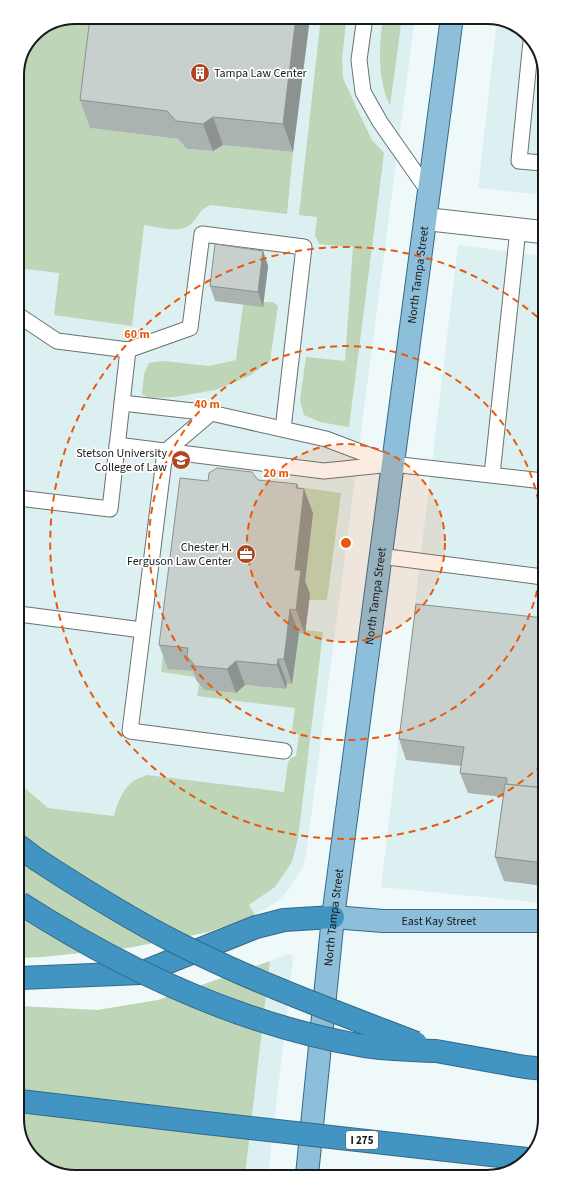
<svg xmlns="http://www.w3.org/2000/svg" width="562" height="1194" font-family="'Source Sans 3',sans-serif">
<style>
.built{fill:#dceff1}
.green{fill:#bed5b7}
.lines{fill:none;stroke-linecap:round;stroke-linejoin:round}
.lane-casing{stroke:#697272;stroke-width:17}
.street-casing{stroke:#697272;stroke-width:24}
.primary-casing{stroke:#336a88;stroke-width:24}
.highway-casing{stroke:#336a88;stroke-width:24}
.lane{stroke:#fff;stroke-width:15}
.street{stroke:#fff;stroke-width:22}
.primary{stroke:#8ebfda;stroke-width:22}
.highway{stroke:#4294c2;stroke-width:22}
.highway-bridge-casing{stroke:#336a88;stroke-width:24;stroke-linecap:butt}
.highway-bridge{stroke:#4294c2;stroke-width:22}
.wall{fill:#abb3b0}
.shaded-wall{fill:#8b9290}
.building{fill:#c7d0cd;stroke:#8b9290}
.ring{fill:none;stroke:#e8590c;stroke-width:2;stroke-dasharray:7 5}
.labels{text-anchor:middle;stroke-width:3.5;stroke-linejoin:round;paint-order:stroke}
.shield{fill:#fff;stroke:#5d5f60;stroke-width:1}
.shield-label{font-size:11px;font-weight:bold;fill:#181b1c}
.poi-label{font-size:12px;fill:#181b1c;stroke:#fff;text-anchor:end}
.street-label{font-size:12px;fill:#181b1c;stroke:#fff}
.rim{fill:none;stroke:#181b1c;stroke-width:2}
.centre{fill:#e8590c;stroke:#fff;stroke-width:2}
.ring-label{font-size:12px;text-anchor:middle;font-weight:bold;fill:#e8590c;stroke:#fff;stroke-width:3.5;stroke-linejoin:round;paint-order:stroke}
</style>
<rect width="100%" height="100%" fill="#f0f9fa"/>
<g class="built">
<polygon points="75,17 415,17 307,848 303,867 289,889 278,901 255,915 249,905 275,887 292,862 298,838 48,808 19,783 17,72 34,34"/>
<polygon points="497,20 522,29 542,56 542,195 478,188"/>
<polygon points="458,245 542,256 544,903 381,887"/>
<polygon points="288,954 292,955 293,959 268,1175 245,1176 270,961"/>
</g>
<g class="green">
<path d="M75,17H103L91,128L178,139L187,149L213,151L223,145L293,152L287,214L211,205C198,211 202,212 193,222C182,235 158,227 144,225L132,326L54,315L59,273L18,268L17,72L34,34Z"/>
<polygon points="321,17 343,17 346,22 342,59 343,78 356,107 372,140 384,153 349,427 320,422 304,415 300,400 306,357 345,361 353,247 319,244 315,235 317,217 299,215"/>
<path d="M383,17H402L390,106C377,78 379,47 383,17Z"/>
<polygon points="264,302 273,302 278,306 270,361 249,376 215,390 175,397 149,398 142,394 144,374 149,363 163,361 209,366 236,360 243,305"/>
<polygon points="217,476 341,493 327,600 309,600"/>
<polygon points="167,620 197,672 196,677 161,672"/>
<path d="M305,630L323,632L298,838L292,862L275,887L249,905L255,915L209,932L128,948L43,957L20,958L19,783L48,808L114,816C117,803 123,788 135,780C138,778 143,777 147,775L284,792L288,762L291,758L296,756L299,735L292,731L295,708L197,696L199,684L204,690L235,693L245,685L286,689L287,683H292L299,633L305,634Z"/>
<polygon points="270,961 245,1176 71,1177 40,1165 20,1138 20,1006 97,1010 158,1000"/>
</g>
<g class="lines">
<g class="lane-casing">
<g id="lane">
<polyline points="365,17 359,60 363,92 380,122 429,192"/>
<polyline points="531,41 519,161 542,163"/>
<polyline points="18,315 57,341 128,350 110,509 18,498"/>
<polyline points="128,350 190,328 202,234 304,247 283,429"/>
<polyline points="211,413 165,452 130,731 284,751"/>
<polyline points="117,445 324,471 392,464 326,439 211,413 122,403"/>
<polyline points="392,464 543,481"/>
<polyline points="492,475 518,229"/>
<polyline points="380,556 543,577"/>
<polyline points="19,614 142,630"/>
</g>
</g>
<g class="street-casing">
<polyline id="street" points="426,219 542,232"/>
</g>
<g class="primary-casing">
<g id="primary">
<path id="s1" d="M333,917L383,921H544"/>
<path id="s2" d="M307,1175L333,917L452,17"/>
</g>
</g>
<g class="highway-casing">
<g id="highway">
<polyline points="19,846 36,859"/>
<polyline points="20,978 141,973 256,927 284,920 333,917"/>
<polyline points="436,1051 525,1067 545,1069"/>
<polyline points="20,1101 197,1122"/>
</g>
</g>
<use href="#lane" class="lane"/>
<use href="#street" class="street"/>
<use href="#primary" class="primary"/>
<use href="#highway" class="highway"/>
<g class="highway-bridge-casing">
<g id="highway-bridge">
<path d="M36,859C82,889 128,918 177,943C254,982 336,1012 416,1043"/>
<path d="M20,903C124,970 241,1025 364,1046C387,1050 412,1050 436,1051"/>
<polyline points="197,1122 527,1159"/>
</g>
</g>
<use href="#highway-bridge" class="highway-bridge"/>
</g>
<g class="wall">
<polygon points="310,17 293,152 223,145 213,151 187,149 178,139 90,128 80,100"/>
<polygon points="263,251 268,266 263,307 215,301 210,286"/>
<polygon points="258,480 298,489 313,513 305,581 310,594 305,634 299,633 292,684 287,683 286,689 245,685 236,693 204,690 196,680 193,671 168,669 159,645 208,481"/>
<polygon points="544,618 544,886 504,881 495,857 503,797 468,793 460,773 461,766 406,760 399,739"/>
</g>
<g class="shaded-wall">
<polygon points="296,17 310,17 293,152 283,124"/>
<polygon points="213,117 223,145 213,151 203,124"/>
<polygon points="263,251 268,266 263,307 258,292"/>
<polygon points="297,484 303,501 304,489 313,513 305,581 310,594 305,634 296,610 295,570"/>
<polygon points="290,609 299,633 292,684 284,659"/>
<polygon points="278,659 287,683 286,689 277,665"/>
<polygon points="236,661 245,685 236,693 227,669"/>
</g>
<g class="building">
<polygon points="90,17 296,17 283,124 213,117 203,124 176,121 167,111 80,100"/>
<polygon points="215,244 263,251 258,292 210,286"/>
<polygon points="217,468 252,472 258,480 297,484 296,488 304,489 295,570 301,570 296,610 290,609 284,659 278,659 277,665 236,661 227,669 195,666 187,656 188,648 159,645 180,478 208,481 209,473"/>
<polygon points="416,604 544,618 544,788 506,784 507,778 460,773 464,747 399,739"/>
<polygon points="505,784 544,788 544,863 495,857"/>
</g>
<circle cx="346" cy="543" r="99" fill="#e8590c" fill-opacity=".12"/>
<g class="ring">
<circle cx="346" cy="543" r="99"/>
<circle cx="346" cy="543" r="197"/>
<path d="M542 765A296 296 0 1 1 542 321"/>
</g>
<defs>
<g id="building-disc" transform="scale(1)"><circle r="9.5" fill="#ad4621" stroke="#fff"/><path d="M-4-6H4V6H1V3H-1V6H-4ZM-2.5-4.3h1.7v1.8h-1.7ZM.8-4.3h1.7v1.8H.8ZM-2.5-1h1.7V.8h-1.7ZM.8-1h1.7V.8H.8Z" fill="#fff"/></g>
<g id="university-disc" transform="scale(1)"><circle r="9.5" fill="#ad4621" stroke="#fff"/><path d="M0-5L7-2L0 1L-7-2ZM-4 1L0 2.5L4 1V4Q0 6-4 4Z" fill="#fff"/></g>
<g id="office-disc" transform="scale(1)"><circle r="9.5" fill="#ad4621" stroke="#fff"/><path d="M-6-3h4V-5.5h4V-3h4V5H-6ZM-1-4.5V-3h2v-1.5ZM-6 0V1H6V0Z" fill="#fff"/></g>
</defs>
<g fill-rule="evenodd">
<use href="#building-disc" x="200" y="73"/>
<use href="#university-disc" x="181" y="460"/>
<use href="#office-disc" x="246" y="554"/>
</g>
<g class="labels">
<rect class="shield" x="346" y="1131" width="32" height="18" rx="3"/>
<g class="shield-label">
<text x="362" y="1144">I 275</text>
</g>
<g class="poi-label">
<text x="214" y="77" text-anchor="start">Tampa Law Center</text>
<text x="167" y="457">Stetson University<tspan x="167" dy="14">College of Law</tspan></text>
<text x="232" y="551">Chester H.<tspan x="232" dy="14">Ferguson Law Center</tspan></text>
</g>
<g class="street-label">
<text dy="4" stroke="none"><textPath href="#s2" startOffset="907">North Tampa Street</textPath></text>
<text dy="4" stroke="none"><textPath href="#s2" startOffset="583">North Tampa Street</textPath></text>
<text dy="4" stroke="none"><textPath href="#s2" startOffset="259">North Tampa Street</textPath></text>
<text dy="4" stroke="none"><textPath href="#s1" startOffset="106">East Kay Street</textPath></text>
</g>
</g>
<path d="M0 0H562V1194H0ZM75 24H487A51 51 0 0 1 538 75V1119A51 51 0 0 1 487 1170H75A51 51 0 0 1 24 1119V75A51 51 0 0 1 75 24Z" fill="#fff" fill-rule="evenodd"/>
<path class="rim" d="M75 24H487A51 51 0 0 1 538 75V1119A51 51 0 0 1 487 1170H75A51 51 0 0 1 24 1119V75A51 51 0 0 1 75 24Z"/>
<circle cx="346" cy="543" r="6" class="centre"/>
<g class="ring-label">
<text x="137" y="338">60 m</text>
<text x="207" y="408">40 m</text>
<text x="276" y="477">20 m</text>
</g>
</svg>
